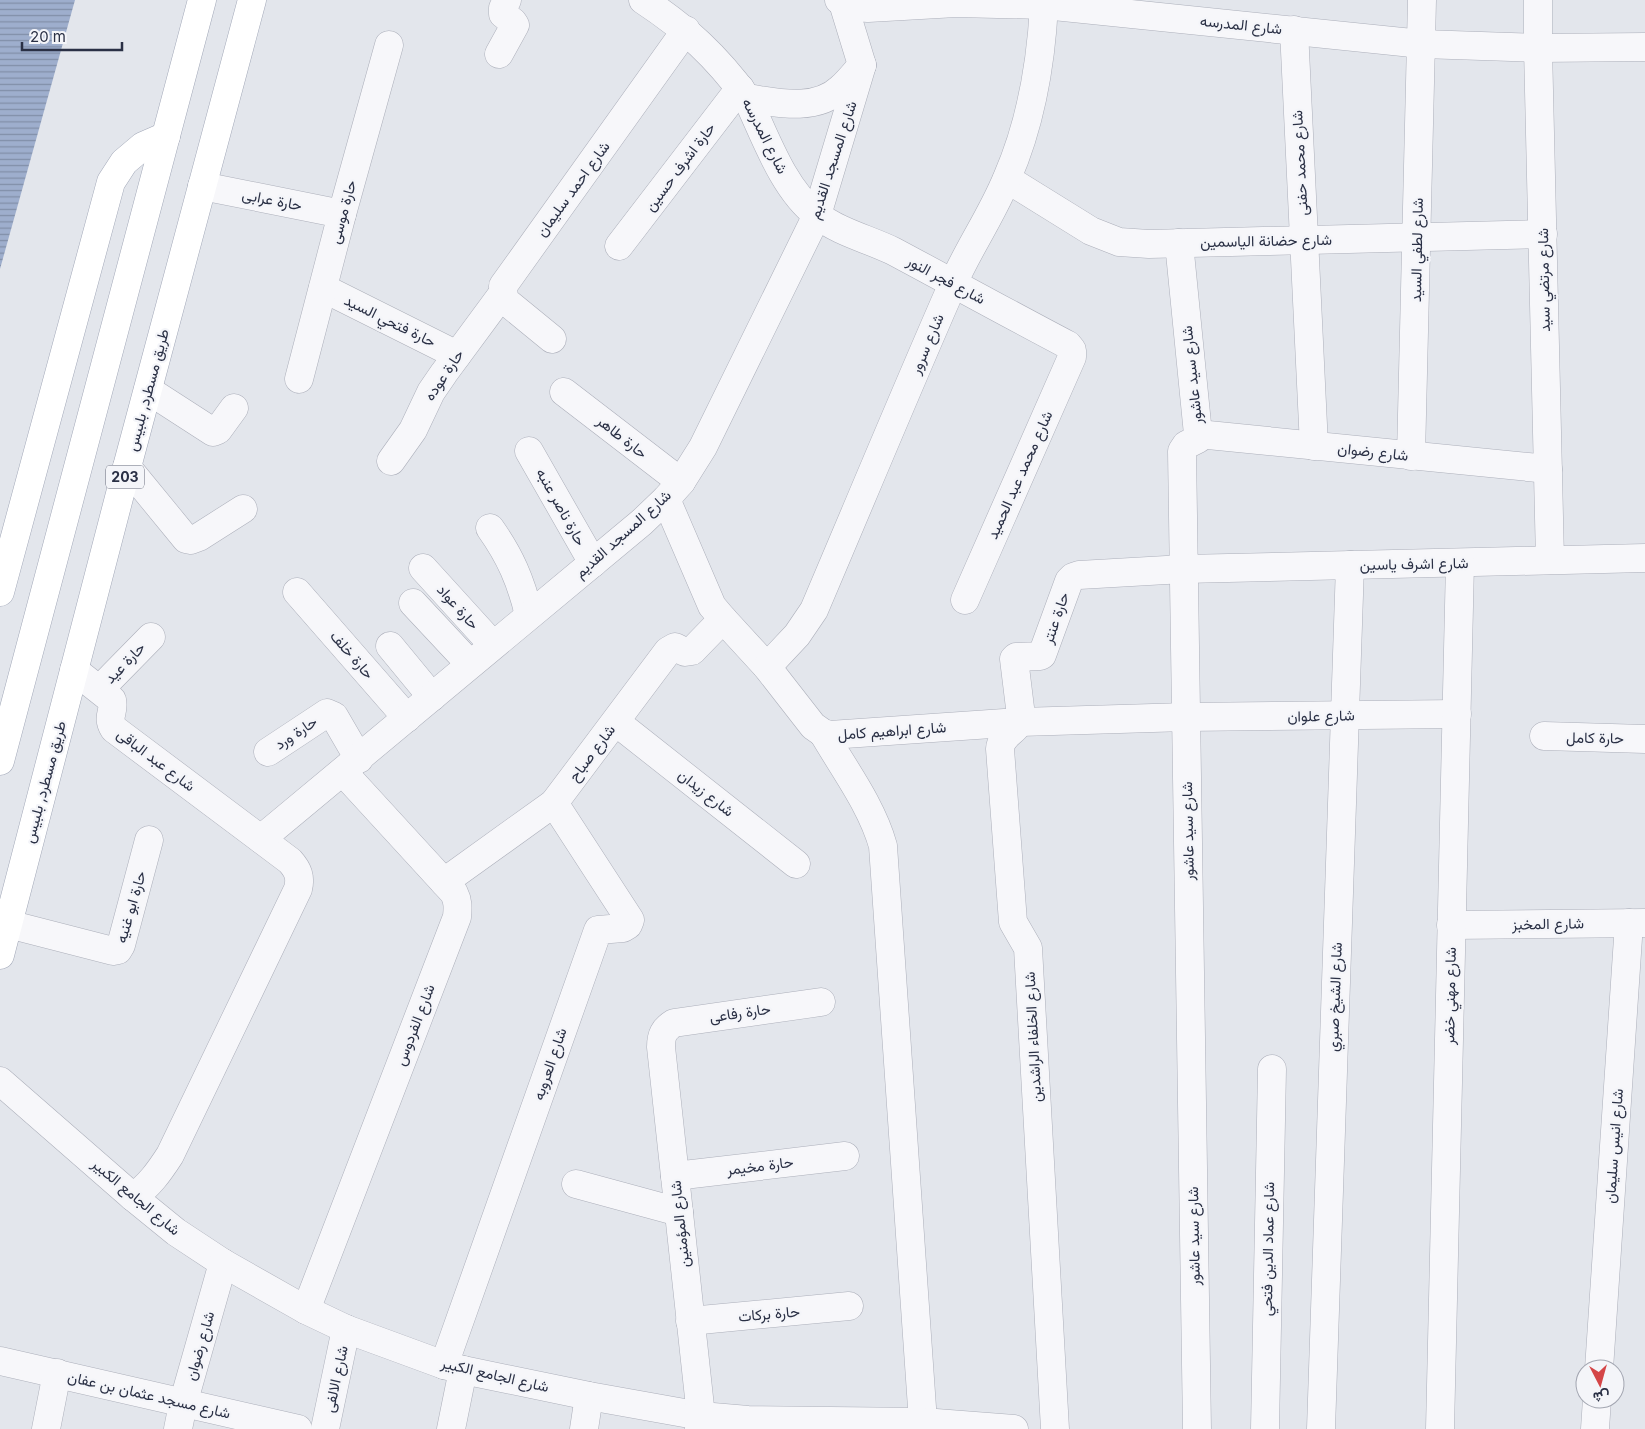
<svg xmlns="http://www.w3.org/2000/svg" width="1645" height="1429" font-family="Inter,Vazirmatn,sans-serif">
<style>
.water{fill:url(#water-rules)}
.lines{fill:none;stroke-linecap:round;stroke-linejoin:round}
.minor-casing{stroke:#acafba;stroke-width:29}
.major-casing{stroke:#a2a8b8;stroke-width:29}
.minor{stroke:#f7f7fa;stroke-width:28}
.major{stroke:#fff;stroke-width:28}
.labels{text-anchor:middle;stroke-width:4.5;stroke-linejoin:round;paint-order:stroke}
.shield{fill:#f4f5f9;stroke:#676b7b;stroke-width:1}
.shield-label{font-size:14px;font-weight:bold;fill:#2a3045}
.street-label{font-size:15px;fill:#2a3045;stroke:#f4f5f9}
</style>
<defs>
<pattern id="water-rules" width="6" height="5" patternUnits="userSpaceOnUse" patternTransform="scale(1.25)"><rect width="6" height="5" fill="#9eaecd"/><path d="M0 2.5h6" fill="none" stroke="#818ea8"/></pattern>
</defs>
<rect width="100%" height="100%" fill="#e3e6ec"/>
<polygon class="water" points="0,0 75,0 0,269"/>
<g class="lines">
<g class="minor-casing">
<g id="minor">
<path d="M643,0C687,29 716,56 747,98C765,136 783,189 817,215C839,232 868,239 893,251C951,282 1009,314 1068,345L1072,350V357L965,600"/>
<polyline points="839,0 855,7 868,8 956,3 1044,5 1422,44 1538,48 1645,47"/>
<polyline points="1538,0 1538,48 1550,560"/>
<polyline points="1294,30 1314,446"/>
<polyline points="499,54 515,25 513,22 503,14 503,8 507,0"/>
<path d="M747,98C777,103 816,112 841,88C849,81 855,73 862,65L843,3"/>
<polyline points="1007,179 1091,231 1119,242 1149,244 1543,234"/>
<polyline points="202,186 342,214"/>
<polyline points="1179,243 1198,434 1198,439 1186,445 1182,451 1197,1429"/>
<polyline points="619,246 740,88"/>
<polyline points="323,288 457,355"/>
<polyline points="552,339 508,303 504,299 503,286 686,30"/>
<polyline points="299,379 342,214 389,45"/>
<polyline points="148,390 213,432 218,430 234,408"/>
<polyline points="564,392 681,482"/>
<polyline points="1198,434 1548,469"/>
<polyline points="529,451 593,563"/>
<polyline points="1411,456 1422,0"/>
<polyline points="391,461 413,430 431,392 444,373 503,293"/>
<polyline points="127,467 186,539 191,540 199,537 243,509"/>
<polyline points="666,499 712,606 723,619 767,667 813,726 823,733 830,735 1020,722 1186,717 1457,714"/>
<path d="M490,528C510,556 521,581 529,615"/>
<polyline points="423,568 493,645"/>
<polyline points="297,592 407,718"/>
<polyline points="413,603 470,664"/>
<polyline points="390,646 432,697"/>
<path d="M767,667L797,635L814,610C860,502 905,393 952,286C968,249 992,215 1007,178C1031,123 1041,65 1044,5"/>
<path d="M74,670L112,700C115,712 106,716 114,729L290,861C298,870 301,877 298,889L170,1155C159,1172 149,1186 133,1197"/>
<polyline points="100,689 151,637"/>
<polyline points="616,722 796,864"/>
<path d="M823,733C844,769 872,806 883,846L923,1422"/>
<polyline points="1544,736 1645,739"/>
<polyline points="268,752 327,713 334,716 359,759"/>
<polyline points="261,839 642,522 666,499 681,482 703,447 817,215 862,65"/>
<polyline points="444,882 554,803 668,651 675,647 685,652 692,651 723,619"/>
<polyline points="8,924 113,951 118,950 121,945 149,840"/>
<polyline points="1451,925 1645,923"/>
<polyline points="0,1081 133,1197 176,1232 223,1263 306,1310 346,1329 444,1365 463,1370 589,1396 701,1416 748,1420 923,1422 1014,1429"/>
<polyline points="675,1176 845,1156"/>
<polyline points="576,1184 679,1212"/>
<path d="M306,1310L457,917C458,907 458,901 454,893L343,772"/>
<polyline points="690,1321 849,1306"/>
<polyline points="0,1361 298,1429"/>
<polyline points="444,1365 598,930 623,928 628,925 630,920 554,803"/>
<polyline points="1599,1369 1629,923"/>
<polyline points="46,1429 57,1373"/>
<polyline points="178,1429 183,1404 223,1263"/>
<polyline points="325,1429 346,1329"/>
<polyline points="451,1429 463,1370"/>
<polyline points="584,1429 589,1396"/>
<path d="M699,1429L701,1416L661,1047C661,1035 664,1029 674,1023L821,1002"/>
<path d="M1055,1429L1028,948L1013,922L1000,749C1001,733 1019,732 1021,716L1014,659L1016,657L1040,656L1042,655L1069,581L1073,577L1079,575L1184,569L1645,558"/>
<polyline points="1265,1429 1272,1069"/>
<polyline points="1321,1429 1350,565"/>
<polyline points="1440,1429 1460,563"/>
<polyline points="1595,1429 1597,1399"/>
</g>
</g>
<g class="major-casing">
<g id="major">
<polyline points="0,592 111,182 124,162 143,146 166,136"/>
<polyline points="0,761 202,0"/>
<polyline points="0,955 127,467 252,0"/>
</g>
</g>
<use href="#minor" class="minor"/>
<use href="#major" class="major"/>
</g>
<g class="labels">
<rect class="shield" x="106" y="465.5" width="38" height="23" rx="4"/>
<g class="shield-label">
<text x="125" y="482">203</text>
</g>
<g class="street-label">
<text transform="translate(1241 25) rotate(6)" y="5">شارع المدرسه</text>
<text transform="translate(765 136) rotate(63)" y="5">شارع المدرسه</text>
<text transform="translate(833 160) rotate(-72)" y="5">شارع المسجد القديم</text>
<text transform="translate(1300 163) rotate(-93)" y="5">شارع محمد حفنى</text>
<text transform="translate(680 167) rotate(-53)" y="5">حارة اشرف حسين</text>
<text transform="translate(573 189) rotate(-54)" y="5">شارع احمد سليمان</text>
<text transform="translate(272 200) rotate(11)" y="5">حارة عرابى</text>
<text transform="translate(343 212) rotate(-75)" y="5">حارة موسى</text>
<text transform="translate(1266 241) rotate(-1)" y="5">شارع حضانة الياسمين</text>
<text transform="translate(1417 250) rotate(-89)" y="5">شارع لطفي السيد</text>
<text transform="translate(946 280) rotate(28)" y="5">شارع فجر النور</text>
<text transform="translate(1544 280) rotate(-91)" y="5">شارع مرتضي سيد</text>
<text transform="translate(390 321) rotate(26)" y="5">حارة فتحي السيد</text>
<text transform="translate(927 344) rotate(-67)" y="5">شارع سرور</text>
<text transform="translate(444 375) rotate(-56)" y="5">حارة عوده</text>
<text transform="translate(1192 375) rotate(-96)" y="5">شارع سيد عاشور</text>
<text transform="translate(148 390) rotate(-75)" y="5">طريق مسطرد, بلبيس</text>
<text transform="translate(622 437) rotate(38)" y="5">حارة طاهر</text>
<text transform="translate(1373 452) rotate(6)" y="5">شارع رضوان</text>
<text transform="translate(1020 475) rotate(-66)" y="5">شارع محمد عبد الحميد</text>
<text transform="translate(561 507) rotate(61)" y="5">حارة ناصر عنبه</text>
<text transform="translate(623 534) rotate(-42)" y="5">شارع المسجد القديم</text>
<text transform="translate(1414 564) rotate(-1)" y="5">شارع اشرف ياسين</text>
<text transform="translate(458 607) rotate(48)" y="5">حارة عواد</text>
<text transform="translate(1056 618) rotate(-71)" y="5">حارة عنتر</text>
<text transform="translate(352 655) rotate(49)" y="5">حارة خلف</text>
<text transform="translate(125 663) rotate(-46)" y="5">حارة عيد</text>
<text transform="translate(1321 716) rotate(-1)" y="5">شارع علوان</text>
<text transform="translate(892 731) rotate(-4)" y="5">شارع ابراهيم كامل</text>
<text transform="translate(296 733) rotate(-34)" y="5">حارة ورد</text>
<text transform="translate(1595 738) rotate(1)" y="5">حارة كامل</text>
<text transform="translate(592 753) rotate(-53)" y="5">شارع صباح</text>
<text transform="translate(156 760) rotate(37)" y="5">شارع عبد الباقى</text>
<text transform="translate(45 782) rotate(-75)" y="5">طريق مسطرد, بلبيس</text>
<text transform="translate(706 793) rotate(38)" y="5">شارع زيدان</text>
<text transform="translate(1188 831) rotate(-91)" y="5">شارع سيد عاشور</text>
<text transform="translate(131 907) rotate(-74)" y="5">حارة ابو غنيه</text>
<text transform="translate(1548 924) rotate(-1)" y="5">شارع المخبز</text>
<text transform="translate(1450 996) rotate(-89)" y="5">شارع مهني خضر</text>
<text transform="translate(1335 997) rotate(-88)" y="5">شارع الشيخ صبري</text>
<text transform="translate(740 1013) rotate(-8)" y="5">حارة رفاعى</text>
<text transform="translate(415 1025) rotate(-69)" y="5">شارع الفردوس</text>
<text transform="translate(1033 1037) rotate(-93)" y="5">شارع الخلفاء الراشدين</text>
<text transform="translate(550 1064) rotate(-71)" y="5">شارع العروبه</text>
<text transform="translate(1614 1146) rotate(-86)" y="5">شارع انيس سليمان</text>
<text transform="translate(760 1166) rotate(-7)" y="5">حارة مخيمر</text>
<text transform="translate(136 1197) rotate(40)" y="5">شارع الجامع الكبير</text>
<text transform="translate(680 1224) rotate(-96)" y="5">شارع المؤمنين</text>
<text transform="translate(1194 1236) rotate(-91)" y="5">شارع سيد عاشور</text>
<text transform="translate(1268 1249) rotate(-89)" y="5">شارع عماد الدين فتحي</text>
<text transform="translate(769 1314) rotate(-5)" y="5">حارة بركات</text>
<text transform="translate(200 1346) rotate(-74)" y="5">شارع رضوان</text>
<text transform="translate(495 1375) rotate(13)" y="5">شارع الجامع الكبير</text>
<text transform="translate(336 1379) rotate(-78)" y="5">شارع الالفى</text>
<text transform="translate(149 1395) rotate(13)" y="5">شارع مسجد عثمان بن عفان</text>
</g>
</g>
<g transform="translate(1600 1384) rotate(174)"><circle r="24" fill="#f4f5f9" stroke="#a3a6b1"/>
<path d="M0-4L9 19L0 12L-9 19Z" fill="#d44547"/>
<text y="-8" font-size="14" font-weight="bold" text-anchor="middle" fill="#2a3045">ش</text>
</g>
<path d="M22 42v8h100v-8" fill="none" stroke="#2a3045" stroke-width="2.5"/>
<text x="30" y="42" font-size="15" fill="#2a3045" stroke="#f4f5f9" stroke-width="4" paint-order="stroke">20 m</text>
</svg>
